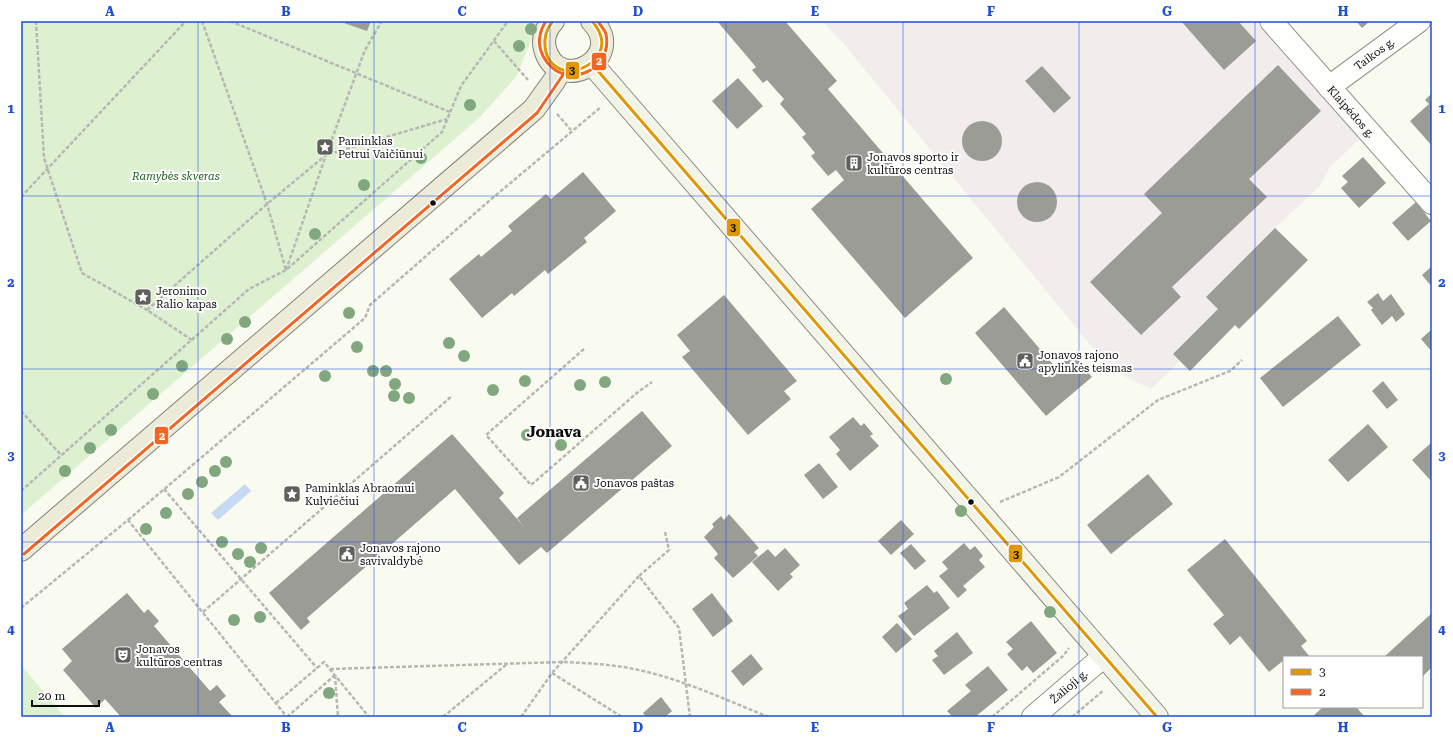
<svg xmlns="http://www.w3.org/2000/svg" width="1453" height="738" font-family="'Roboto Serif',serif">
<style>
.industrial{fill:#f2eced}
.green{fill:#ddf1d1}
.water{fill:#c8daf3}
.building{fill:#9c9c96}
.lines{fill:none;stroke-linecap:round;stroke-linejoin:round}
.street-casing{stroke:#93948f;stroke-width:24}
.secondary-casing{stroke:#8a8a85;stroke-width:24}
.primary-casing{stroke:#80817c;stroke-width:24}
.path{stroke:#b7b7b5;stroke-width:2.5;stroke-dasharray:4 2;stroke-linecap:butt}
.street{stroke:#fefefd;stroke-width:22}
.secondary{stroke:#f3f4e8;stroke-width:22}
.primary{stroke:#ebebd8;stroke-width:22}
.bus-1-casing{stroke:#fff;stroke-width:6}
.bus-2-casing{stroke:#fff;stroke-width:6}
.bus-1{stroke:#e09701;stroke-width:3}
.bus-2{stroke:#f26522;stroke-width:3}
.tree{fill:#81a77e}
.grid{fill:none;stroke:#1d4ed8;stroke-width:1;stroke-opacity:0.55}
.bus-dot{fill:#0c0c0c;stroke:#fff;stroke-width:1.5}
.labels{text-anchor:middle;stroke-width:4;stroke-linejoin:round;paint-order:stroke}
.street-label{font-size:11px;fill:#0c0c0c;stroke:#fff}
.poi-label{font-size:11px;fill:#0c0c0c;stroke:#fff;text-anchor:start}
.park-label{font-size:11px;font-style:italic;fill:#1e6220;stroke:#fff}
.district-label{font-size:15px;font-weight:bold;fill:#0c0c0c;stroke:#fff}
.line-badge{stroke:#fff;stroke-width:1.5}
.badge-label{font-size:11px;text-anchor:middle;font-weight:bold;fill:#fff}
.pale-badge-label{font-size:11px;text-anchor:middle;font-weight:bold;fill:#111}
.neatline{fill:none;stroke:#1d4ed8;stroke-width:1.5}
.grid-label{font-size:13px;text-anchor:middle;font-weight:bold;fill:#1d4ed8}
</style>
<rect width="100%" height="100%" fill="#fafbf0"/>
<polygon class="industrial" points="822,21 1255,21 1361,138 1330,167 1320,186 1275,228 1308,260 1239,329 1235,326 1190,371 1180,361 1151,389 1110,369 843,43"/>
<g class="green">
<polygon points="21,21 539,21 516,77 479,118 21,515"/>
<polygon points="21,665 65,717 21,717"/>
</g>
<polygon class="water" points="245,484 251,491 218,520 211,513"/>
<g class="building">
<polygon points="338,21 371,21 367,31"/>
<polygon points="717,21 785,21 837,81 828,89 973,258 905,318 811,209 844,180 836,170 828,176 811,156 815,153 802,137 806,134 780,104 784,99 767,80 763,83 752,70 756,67"/>
<polygon points="1181,21 1238,21 1256,41 1224,70"/>
<polygon points="1356,21 1370,21 1362,28"/>
<polygon points="1278,65 1321,111 1249,179 1267,197 1172,287 1181,297 1141,335 1090,282 1162,213 1144,194"/>
<polygon points="1042,66 1071,98 1054,113 1025,81"/>
<polygon points="738,78 763,106 737,129 712,101"/>
<polygon points="1432,93 1432,146 1410,121 1429,104 1425,100"/>
<circle cx="982" cy="141" r="20"/>
<polygon points="1363,157 1386,183 1359,208 1341,188 1348,182 1342,176"/>
<polygon points="583,172 616,211 584,238 587,242 548,274 545,270 514,296 512,293 482,318 449,279 479,254 481,257 512,231 508,226 546,194 551,199"/>
<circle cx="1037" cy="202" r="20"/>
<polygon points="1416,202 1431,221 1408,241 1392,223"/>
<polygon points="1275,228 1308,260 1239,329 1235,325 1190,371 1173,354 1218,309 1206,297"/>
<polygon points="1432,266 1432,287 1422,275"/>
<polygon points="1378,293 1383,301 1391,294 1405,314 1396,322 1392,316 1382,325 1371,310 1373,308 1367,302"/>
<polygon points="724,295 797,381 784,391 791,399 748,435 682,357 690,351 677,335"/>
<polygon points="1004,307 1056,368 1073,354 1092,377 1046,416 975,333"/>
<polygon points="1338,316 1361,345 1283,407 1260,378"/>
<polygon points="1432,329 1432,352 1421,339"/>
<polygon points="1383,381 1398,400 1387,409 1372,391"/>
<polygon points="642,411 672,446 547,553 541,547 519,565 455,489 307,618 310,622 301,630 269,593 452,434 504,493 499,498 524,527 517,518"/>
<polygon points="853,417 861,426 864,423 873,434 870,436 879,446 850,471 836,454 840,450 829,437"/>
<polygon points="1368,424 1388,447 1348,482 1328,460"/>
<polygon points="1432,442 1432,482 1412,460"/>
<polygon points="819,463 838,487 823,499 804,475"/>
<polygon points="1148,474 1173,504 1111,554 1087,525"/>
<polygon points="729,514 759,548 754,552 758,556 733,578 714,558 718,554 704,537 714,527 712,524 721,516 724,520"/>
<polygon points="901,520 914,534 891,555 878,541"/>
<polygon points="1225,539 1307,641 1301,646 1310,657 1284,657 1284,660 1269,672 1240,636 1230,645 1213,624 1224,615 1187,570"/>
<polygon points="964,543 970,550 975,546 983,556 979,560 985,567 963,586 967,590 958,598 939,576 948,569 942,562"/>
<polygon points="911,544 926,561 915,570 900,553"/>
<polygon points="785,548 800,565 790,574 793,577 778,591 752,562 768,549 775,557"/>
<polygon points="927,585 934,593 937,591 950,608 914,636 898,616 908,609 904,603"/>
<polygon points="127,593 144,613 148,609 159,621 154,626 210,691 217,685 226,696 219,702 233,717 121,717 105,699 96,708 63,670 72,661 62,649"/>
<polygon points="712,593 733,621 713,637 692,609"/>
<polygon points="1432,613 1432,667 1422,677 1422,657 1384,657"/>
<polygon points="1031,621 1057,653 1033,673 1027,666 1022,671 1007,654 1013,649 1006,642"/>
<polygon points="897,623 912,639 896,653 882,637"/>
<polygon points="957,632 973,653 944,675 932,660 938,656 934,651"/>
<polygon points="751,654 763,669 743,686 731,671"/>
<polygon points="988,666 1008,690 975,717 953,717 947,711 971,691 965,685"/>
<polygon points="661,697 672,711 665,717 646,717 643,713"/>
<polygon points="1323,707 1356,707 1365,717 1312,717"/>
</g>
<g class="lines">
<g class="street-casing">
<g id="street">
<path id="s1" d="M1271,21L1432,203"/>
<path id="s2" d="M1329,87L1419,21"/>
<path id="s3" d="M1033,717L1104,656"/>
</g>
</g>
<g class="secondary-casing">
<polyline id="secondary" points="592,64 1157,717"/>
</g>
<g class="primary-casing">
<g id="primary">
<path d="M553,21C546,28 542,39 545,49C558,96 628,58 592,21"/>
<polyline points="21,550 534,109 554,81 561,69"/>
</g>
</g>
<g class="path">
<polyline points="36,21 44,158 82,273 147,310"/>
<polyline points="195,21 203,21"/>
<polyline points="202,21 267,204 286,270"/>
<polyline points="230,21 450,112"/>
<polyline points="494,41 528,80"/>
<polyline points="557,114 571,130"/>
<polyline points="21,197 186,21"/>
<polyline points="286,270 326,155 365,50 382,21"/>
<polyline points="192,340 147,310 267,204 326,155 447,119"/>
<polyline points="584,349 486,435 531,485 638,392 652,382"/>
<polyline points="21,411 61,455"/>
<polyline points="164,489 317,668"/>
<polyline points="21,491 249,289 286,270 442,132 461,86 508,21"/>
<polyline points="1000,502 1059,477 1158,400 1230,371 1242,360"/>
<polyline points="128,520 365,318 370,305 489,201 601,107"/>
<polyline points="665,532 669,550 639,576 679,628 690,717"/>
<polyline points="21,608 128,520 287,717"/>
<polyline points="203,612 452,396"/>
<path d="M330,669L562,662C584,663 607,664 629,668C678,677 723,699 769,717"/>
<polyline points="552,673 622,717"/>
<polyline points="335,675 338,717"/>
<polyline points="276,703 324,662 369,717"/>
<polyline points="287,717 335,675"/>
<polyline points="443,717 507,664"/>
<polyline points="521,717 552,673 639,576"/>
<polyline points="992,717 1063,656 1069,648"/>
<polyline points="1072,717 1104,690"/>
</g>
<use href="#street" class="street"/>
<use href="#secondary" class="secondary"/>
<use href="#primary" class="primary"/>
<g class="bus-1-casing">
<g id="bus-1">
<path d="M553,21C540,36 542,63 563,70C583,75 609,55 600,34C599,30 595,25 592,21"/>
<polyline points="592,64 1157,717"/>
</g>
</g>
<g class="bus-2-casing">
<g id="bus-2">
<path d="M546,21C539,32 537,44 543,56C563,94 614,70 606,34C605,30 600,25 598,21"/>
<polyline points="24,554 537,113 565,72"/>
</g>
</g>
<use href="#bus-1" class="bus-1"/>
<use href="#bus-2" class="bus-2"/>
</g>
<g class="tree">
<circle cx="531" cy="29" r="6"/>
<circle cx="519" cy="46" r="6"/>
<circle cx="470" cy="105" r="6"/>
<circle cx="421" cy="158" r="6"/>
<circle cx="364" cy="185" r="6"/>
<circle cx="315" cy="234" r="6"/>
<circle cx="349" cy="313" r="6"/>
<circle cx="245" cy="322" r="6"/>
<circle cx="227" cy="339" r="6"/>
<circle cx="449" cy="343" r="6"/>
<circle cx="357" cy="347" r="6"/>
<circle cx="464" cy="356" r="6"/>
<circle cx="182" cy="366" r="6"/>
<circle cx="373" cy="371" r="6"/>
<circle cx="386" cy="371" r="6"/>
<circle cx="325" cy="376" r="6"/>
<circle cx="946" cy="379" r="6"/>
<circle cx="525" cy="381" r="6"/>
<circle cx="605" cy="382" r="6"/>
<circle cx="395" cy="384" r="6"/>
<circle cx="580" cy="385" r="6"/>
<circle cx="493" cy="390" r="6"/>
<circle cx="153" cy="394" r="6"/>
<circle cx="394" cy="396" r="6"/>
<circle cx="409" cy="398" r="6"/>
<circle cx="111" cy="430" r="6"/>
<circle cx="527" cy="435" r="6"/>
<circle cx="561" cy="445" r="6"/>
<circle cx="90" cy="448" r="6"/>
<circle cx="226" cy="462" r="6"/>
<circle cx="65" cy="471" r="6"/>
<circle cx="215" cy="471" r="6"/>
<circle cx="202" cy="482" r="6"/>
<circle cx="188" cy="494" r="6"/>
<circle cx="961" cy="511" r="6"/>
<circle cx="166" cy="513" r="6"/>
<circle cx="146" cy="529" r="6"/>
<circle cx="222" cy="542" r="6"/>
<circle cx="261" cy="548" r="6"/>
<circle cx="238" cy="554" r="6"/>
<circle cx="250" cy="562" r="6"/>
<circle cx="1050" cy="612" r="6"/>
<circle cx="260" cy="617" r="6"/>
<circle cx="234" cy="620" r="6"/>
<circle cx="329" cy="693" r="6"/>
</g>
<path class="grid" d="M198,21V717M374,21V717M550,21V717M726,21V717M903,21V717M1079,21V717M1255,21V717M21,196H1432M21,369H1432M21,542H1432"/>
<defs>
<g id="sight-square" transform="scale(0.9)"><rect x="-9" y="-9" width="18" height="18" rx="4" fill="#5f605c" stroke="#fff"/><path d="M0-6L1.8-2.2L6-1.7L2.9 1.2L3.7 5.4L0 3.3L-3.7 5.4L-2.9 1.2L-6-1.7L-1.8-2.2Z" fill="#fff"/></g>
<g id="building-square" transform="scale(0.9)"><rect x="-9" y="-9" width="18" height="18" rx="4" fill="#5f605c" stroke="#fff"/><path d="M-4-6H4V6H1V3H-1V6H-4ZM-2.5-4.3h1.7v1.8h-1.7ZM.8-4.3h1.7v1.8H.8ZM-2.5-1h1.7V.8h-1.7ZM.8-1h1.7V.8H.8Z" fill="#fff"/></g>
<g id="civic-square" transform="scale(0.9)"><rect x="-9" y="-9" width="18" height="18" rx="4" fill="#5f605c" stroke="#fff"/><path d="M-.6-6.5H3V-4.5H.6V-3L4-1V1h2V6H-6V1h2V-1L-.6-3ZM-1.2 2.5V6h2.4V2.5Z" fill="#fff"/></g>
<g id="theatre-square" transform="scale(0.9)"><rect x="-9" y="-9" width="18" height="18" rx="4" fill="#5f605c" stroke="#fff"/><path d="M-5-5.5Q0-4 5-5.5V0Q5 5 0 6Q-5 5-5 0ZM-3.3-2.5H-1v1.5H-3.3ZM1-2.5H3.3v1.5H1ZM-2.8 1Q0 5.5 2.8 1Z" fill="#fff"/></g>
</defs>
<g fill-rule="evenodd">
<use href="#sight-square" x="325" y="147"/>
<use href="#building-square" x="854" y="163"/>
<use href="#sight-square" x="143" y="297"/>
<use href="#civic-square" x="1025" y="361"/>
<use href="#civic-square" x="581" y="483"/>
<use href="#sight-square" x="292" y="494"/>
<use href="#civic-square" x="347" y="554"/>
<use href="#theatre-square" x="123" y="655"/>
</g>
<g class="bus-dot">
<circle cx="433" cy="203" r="3.5"/>
<circle cx="971" cy="502" r="3.5"/>
</g>
<g class="labels">
<g class="street-label">
<text dy="4" stroke="none"><textPath href="#s2" startOffset="56">Taikos g.</textPath></text>
<text dy="4" stroke="none"><textPath href="#s1" startOffset="121">Klaipėdos g.</textPath></text>
<text dy="4" stroke="none"><textPath href="#s3" startOffset="47">Žalioji g.</textPath></text>
</g>
<g class="poi-label">
<text x="338" y="145">Paminklas<tspan x="338" dy="13">Petrui Vaičiūnui</tspan></text>
<text x="867" y="161">Jonavos sporto ir<tspan x="867" dy="13">kultūros centras</tspan></text>
<text x="156" y="295">Jeronimo<tspan x="156" dy="13">Ralio kapas</tspan></text>
<text x="1038" y="359">Jonavos rajono<tspan x="1038" dy="13">apylinkės teismas</tspan></text>
<text x="594" y="487">Jonavos paštas</text>
<text x="305" y="492">Paminklas Abraomui<tspan x="305" dy="13">Kulviečiui</tspan></text>
<text x="360" y="552">Jonavos rajono<tspan x="360" dy="13">savivaldybė</tspan></text>
<text x="136" y="653">Jonavos<tspan x="136" dy="13">kultūros centras</tspan></text>
</g>
<g class="park-label">
<text x="176" y="180">Ramybės skveras</text>
</g>
<g class="district-label">
<text x="554" y="437">Jonava</text>
</g>
</g>
<g class="line-badge">
<rect x="591" y="52" width="16" height="19" rx="4" fill="#f26522"/>
<rect x="565" y="61" width="15" height="19" rx="4" fill="#e09701"/>
<rect x="726" y="218" width="15" height="19" rx="4" fill="#e09701"/>
<rect x="154" y="426" width="15" height="19" rx="4" fill="#f26522"/>
<rect x="1008" y="544" width="15" height="19" rx="4" fill="#e09701"/>
</g>
<g class="badge-label">
<text x="599" y="65">2</text>
<text x="162" y="440">2</text>
</g>
<g class="pale-badge-label">
<text x="572" y="74">3</text>
<text x="733" y="231">3</text>
<text x="1016" y="558">3</text>
</g>
<rect width="1453" height="738" fill="none" stroke="#ffffff" stroke-width="44"/>
<rect x="1283" y="656" width="140" height="52" fill="#ffffff" stroke="#9e9e9e"/>
<rect x="1291" y="669" width="20" height="6" fill="#e09701" stroke="#9e9e9e"/>
<text x="1319" y="676" font-size="12" fill="#0c0c0c">3</text>
<rect x="1291" y="689" width="20" height="6" fill="#f26522" stroke="#9e9e9e"/>
<text x="1319" y="696" font-size="12" fill="#0c0c0c">2</text>
<path d="M32 700v6h67v-6" fill="none" stroke="#0c0c0c" stroke-width="2"/>
<text x="38" y="700" font-size="12" fill="#0c0c0c" stroke="#ffffff" stroke-width="3" paint-order="stroke">20 m</text>
<rect x="22" y="22" width="1409" height="694" class="neatline"/>
<g class="grid-label">
<text x="110" y="16">A</text>
<text x="286" y="16">B</text>
<text x="462" y="16">C</text>
<text x="638" y="16">D</text>
<text x="815" y="16">E</text>
<text x="991" y="16">F</text>
<text x="1167" y="16">G</text>
<text x="1343" y="16">H</text>
<text x="11" y="113">1</text>
<text x="1442" y="113">1</text>
<text x="11" y="287">2</text>
<text x="1442" y="287">2</text>
<text x="11" y="460">3</text>
<text x="1442" y="460">3</text>
<text x="11" y="634">4</text>
<text x="1442" y="634">4</text>
<text x="110" y="732">A</text>
<text x="286" y="732">B</text>
<text x="462" y="732">C</text>
<text x="638" y="732">D</text>
<text x="815" y="732">E</text>
<text x="991" y="732">F</text>
<text x="1167" y="732">G</text>
<text x="1343" y="732">H</text>
</g>
</svg>
